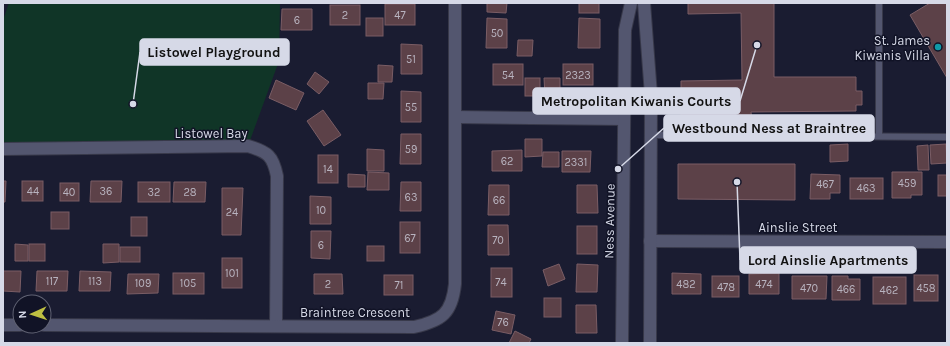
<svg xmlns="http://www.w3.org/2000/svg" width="950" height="346" font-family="Karla,sans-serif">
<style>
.green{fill:#103527}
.building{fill:#5c4148;stroke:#7a5d65}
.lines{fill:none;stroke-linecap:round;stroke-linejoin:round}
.lane-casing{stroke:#38394a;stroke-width:8}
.street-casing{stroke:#38394a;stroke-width:14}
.secondary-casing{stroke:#38394a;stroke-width:14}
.lane{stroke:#53566f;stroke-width:6}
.street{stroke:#53566f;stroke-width:12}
.secondary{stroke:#53566f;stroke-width:12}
.culture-dot{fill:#0f9aa8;stroke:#111326;stroke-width:1.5}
.labels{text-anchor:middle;stroke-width:3;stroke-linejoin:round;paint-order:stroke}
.number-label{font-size:11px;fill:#b8b3bf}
.poi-label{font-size:13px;fill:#d6d9e7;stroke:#111326;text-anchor:end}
.street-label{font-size:13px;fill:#d6d9e7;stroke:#111326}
.leader{fill:none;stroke:#d6d9e7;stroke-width:1.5}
.callout-dot{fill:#d6d9e7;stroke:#111326;stroke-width:1.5}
.callout{fill:#d6d9e7;stroke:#d6d9e7;stroke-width:1.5}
.callout-label{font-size:14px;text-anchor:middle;font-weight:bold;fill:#111}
</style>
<rect width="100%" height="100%" fill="#1a1c31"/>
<polygon class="green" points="9,3 280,3 279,61 248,146 3,149 3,20"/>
<g class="building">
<polygon points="487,3 507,3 506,13 487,12"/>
<rect x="579" y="3" width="20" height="10"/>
<polygon points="688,3 774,3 774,77 856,77 856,91 862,91 862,105 856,105 856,111 751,112 752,121 681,122 681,81 742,80 741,13 688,14"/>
<polygon points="930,3 947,3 947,78 910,15"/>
<rect x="385" y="4" width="30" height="21"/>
<rect x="330" y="5" width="30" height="20"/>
<polygon points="282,9 312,9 312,30 281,30"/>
<rect x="366" y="18" width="17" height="18"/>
<polygon points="487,18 507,19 507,48 486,48"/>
<polygon points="579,18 600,19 600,48 578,48"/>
<polygon points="518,40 533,40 532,56 517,56"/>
<polygon points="401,44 422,45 422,74 401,74"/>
<rect x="493" y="64" width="30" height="21"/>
<rect x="563" y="64" width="30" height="21"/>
<polygon points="378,65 393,66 392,82 378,82"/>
<polygon points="315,72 329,82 319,94 307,84"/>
<rect x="525" y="78" width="15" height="18"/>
<polygon points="544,78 560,78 560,96 545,96"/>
<polygon points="276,80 304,93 296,110 269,98"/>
<polygon points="368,83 384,83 383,99 368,99"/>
<polygon points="401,91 421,92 421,122 401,122"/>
<polygon points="323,110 341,135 324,146 307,121"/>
<polygon points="401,134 421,134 421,164 400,164"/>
<polygon points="525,139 542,139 542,156 525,157"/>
<polygon points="848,144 848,161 830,162 830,145"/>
<polygon points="946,144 947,163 931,164 930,145"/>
<polygon points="928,145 929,170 918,170 917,146"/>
<polygon points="367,149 384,150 384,171 367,171"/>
<polygon points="522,150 522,171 492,171 492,151"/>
<polygon points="562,151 591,151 590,172 562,172"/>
<polygon points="543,152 559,152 559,167 542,167"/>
<rect x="318" y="155" width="20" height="28"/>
<polygon points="678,164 795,164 795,200 678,199"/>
<polygon points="368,172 389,173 389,190 367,190"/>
<polygon points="892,172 922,172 922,195 911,195 911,198 892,198"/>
<polygon points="348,174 365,175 365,187 348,187"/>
<polygon points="811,174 840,175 840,193 830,193 830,199 810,199"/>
<rect x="938" y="175" width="9" height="21"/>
<rect x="850" y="178" width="33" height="21"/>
<polygon points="3,181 6,181 5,202 3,202"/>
<rect x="22" y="181" width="21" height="20"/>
<polygon points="91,181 122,181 121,202 90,202"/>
<rect x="138" y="182" width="32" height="20"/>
<polygon points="174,182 206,182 205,202 173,202"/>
<polygon points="401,182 421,182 421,211 400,211"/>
<rect x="60" y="183" width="19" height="18"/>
<polygon points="489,185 509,185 509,215 488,215"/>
<polygon points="577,185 597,185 598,213 577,213"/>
<polygon points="222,188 243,188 241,235 222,235"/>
<polygon points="310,196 331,197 331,224 310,224"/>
<rect x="51" y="212" width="18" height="17"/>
<rect x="131" y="217" width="16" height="19"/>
<rect x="400" y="222" width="20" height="31"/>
<polygon points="488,225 508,225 509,255 488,255"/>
<rect x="577" y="226" width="20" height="28"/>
<polygon points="311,231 331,231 330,259 311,258"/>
<polygon points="15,244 28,245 28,261 15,261"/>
<rect x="29" y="244" width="16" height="17"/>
<polygon points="103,244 119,244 119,262 103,263"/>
<rect x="367" y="246" width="17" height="15"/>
<rect x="120" y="247" width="20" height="15"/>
<rect x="222" y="258" width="20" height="30"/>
<polygon points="559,264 565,279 548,286 543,270"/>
<polygon points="577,264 598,265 597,292 576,292"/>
<rect x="491" y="268" width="21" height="29"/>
<polygon points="3,271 21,271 20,292 3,291"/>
<polygon points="37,271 68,271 67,291 36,291"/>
<polygon points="80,271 111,272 110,291 79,291"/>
<rect x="173" y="273" width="31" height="21"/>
<polygon points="672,273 701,274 701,294 672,294"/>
<polygon points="779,273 779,294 749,294 749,274"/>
<polygon points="128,274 159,274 158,293 127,294"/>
<polygon points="314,274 342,274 343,294 314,294"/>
<rect x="384" y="275" width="29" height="20"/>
<rect x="914" y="275" width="24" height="26"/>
<rect x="712" y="276" width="27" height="21"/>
<polygon points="792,276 827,276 826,299 792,299"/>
<polygon points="832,276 848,276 848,279 860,279 860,300 832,300"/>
<rect x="873" y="277" width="33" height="27"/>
<rect x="544" y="298" width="17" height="19"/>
<polygon points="576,305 596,305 597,333 576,333"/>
<polygon points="496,311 515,315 511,334 492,330"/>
<polygon points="515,331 531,339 529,343 509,343"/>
</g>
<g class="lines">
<g class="lane-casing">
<g id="lane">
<polyline points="879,3 879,136"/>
<polyline points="651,135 947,137"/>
</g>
</g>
<g class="street-casing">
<g id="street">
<polyline points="455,117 624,119"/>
<path d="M3,149L248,146C268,152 273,156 277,176L276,326"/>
<polyline points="650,241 947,242"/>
<polyline points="3,325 20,325"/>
<path d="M44,325L414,327C442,321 452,313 455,284V3"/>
</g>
</g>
<g class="secondary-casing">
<g id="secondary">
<polyline points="644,3 651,95 650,343"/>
<polyline points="622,343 625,30 631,3"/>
</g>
</g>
<use href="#lane" class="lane"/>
<use href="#street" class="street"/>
<use href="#secondary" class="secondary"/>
</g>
<circle class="culture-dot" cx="938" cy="47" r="4"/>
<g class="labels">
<g class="number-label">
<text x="345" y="19">2</text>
<text x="400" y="19">47</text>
<text x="297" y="24">6</text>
<text x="497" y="37">50</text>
<text x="411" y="63">51</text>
<text x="508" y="79">54</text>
<text x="578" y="79">2323</text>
<text x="411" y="111">55</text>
<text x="411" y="153">59</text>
<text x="507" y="165">62</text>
<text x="576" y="166">2331</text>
<text x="328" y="173">14</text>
<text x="907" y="187">459</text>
<text x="825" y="188">467</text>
<text x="866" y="192">463</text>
<text x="33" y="195">44</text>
<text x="106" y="195">36</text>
<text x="69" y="196">40</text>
<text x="154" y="196">32</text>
<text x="190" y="196">28</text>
<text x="411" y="201">63</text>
<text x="499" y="204">66</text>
<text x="321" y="214">10</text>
<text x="232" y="216">24</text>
<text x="410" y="242">67</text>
<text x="498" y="244">70</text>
<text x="321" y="249">6</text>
<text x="232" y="277">101</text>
<text x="52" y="285">117</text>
<text x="95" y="285">113</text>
<text x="501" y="286">74</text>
<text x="143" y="287">109</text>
<text x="188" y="287">105</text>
<text x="328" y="288">2</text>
<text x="686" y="288">482</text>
<text x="764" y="288">474</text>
<text x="399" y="289">71</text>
<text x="726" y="291">478</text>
<text x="809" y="292">470</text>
<text x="926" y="292">458</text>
<text x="846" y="293">466</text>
<text x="889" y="294">462</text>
<text x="503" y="326">76</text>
</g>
<g class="poi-label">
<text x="930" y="45">St. James<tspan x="930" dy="15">Kiwanis Villa</tspan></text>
</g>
<g class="street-label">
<text x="211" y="138">Listowel Bay</text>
<text transform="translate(609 221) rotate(-89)" y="5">Ness Avenue</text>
<text x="798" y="232">Ainslie Street</text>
<text x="355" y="317">Braintree Crescent</text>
</g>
</g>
<path class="leader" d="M133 104L140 52M757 45L740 101M618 169L664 128M737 182L740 260"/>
<g class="callout-dot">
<circle cx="133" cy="104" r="4"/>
<circle cx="757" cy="45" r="4"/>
<circle cx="618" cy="169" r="4"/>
<circle cx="737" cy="182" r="4"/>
</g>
<g class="callout">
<rect x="140" y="39" width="149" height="26" rx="4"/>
<rect x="533" y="88" width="207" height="26" rx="4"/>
<rect x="664" y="115" width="210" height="26" rx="4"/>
<rect x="740" y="247" width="176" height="26" rx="4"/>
</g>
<g class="callout-label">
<text x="214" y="57">Listowel Playground</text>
<text x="636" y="106">Metropolitan Kiwanis Courts</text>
<text x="769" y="133">Westbound Ness at Braintree</text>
<text x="828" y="265">Lord Ainslie Apartments</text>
</g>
<rect width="950" height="346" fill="none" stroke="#d6d9e7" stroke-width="8"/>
<g transform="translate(32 314) rotate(267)"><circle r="19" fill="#111326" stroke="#606273"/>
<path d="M0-3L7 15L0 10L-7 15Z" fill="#bebf42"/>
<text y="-6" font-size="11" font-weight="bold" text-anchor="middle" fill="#d6d9e7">N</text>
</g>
</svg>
